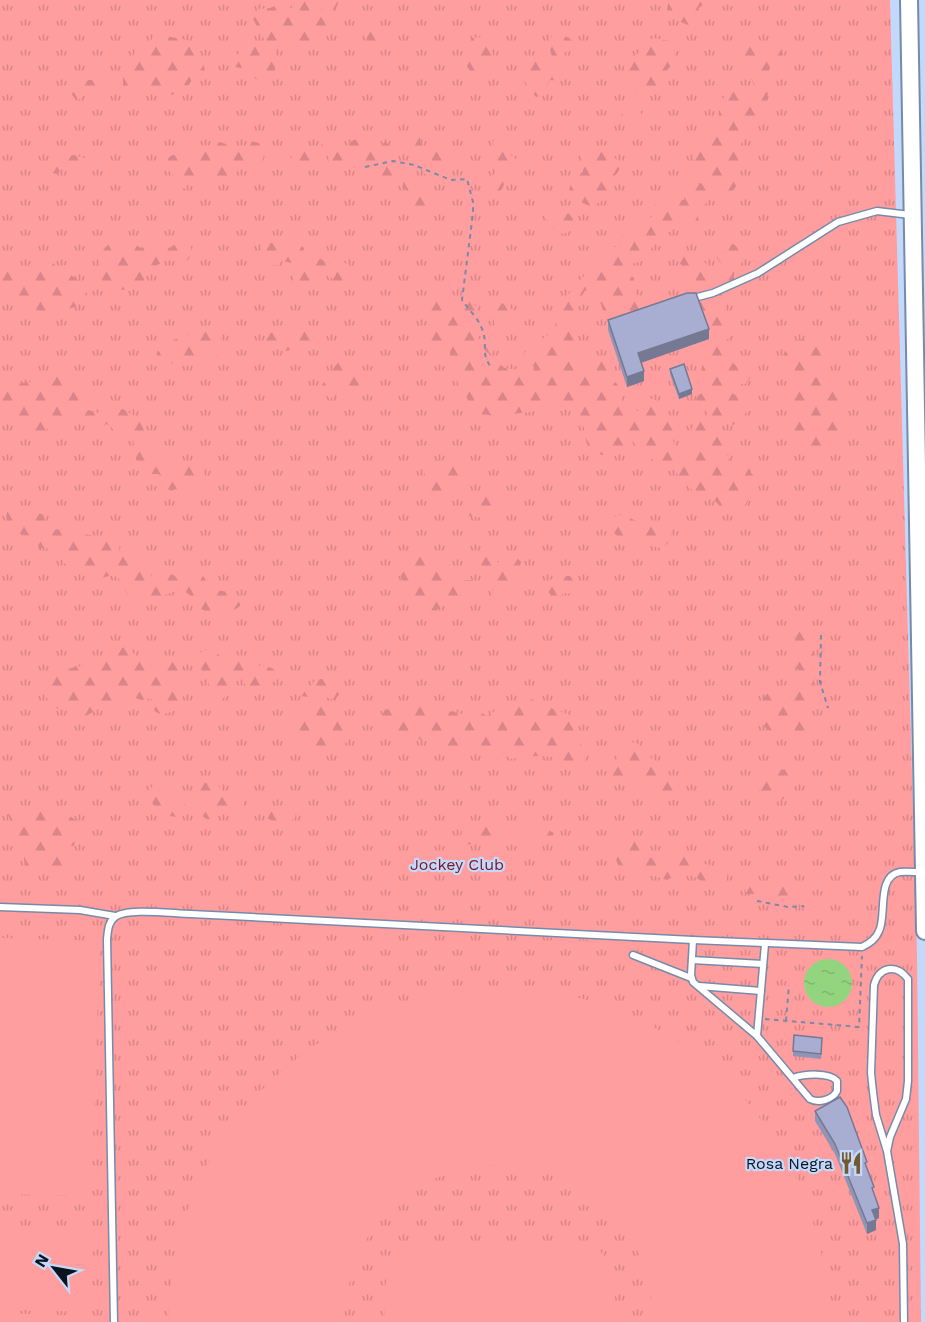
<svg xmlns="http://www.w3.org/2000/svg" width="925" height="1322" font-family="'Work Sans',sans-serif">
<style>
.grass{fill:url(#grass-tufts)}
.forest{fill:url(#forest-firs)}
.pitch{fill:#ff9d9f}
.water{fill:url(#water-ripples)}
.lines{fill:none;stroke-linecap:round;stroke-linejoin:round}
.service-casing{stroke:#768baa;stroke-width:9}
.secondary-casing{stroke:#768baa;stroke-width:20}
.path{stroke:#7a8aa4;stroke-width:2;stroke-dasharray:4.5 4.5;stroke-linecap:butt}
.service{stroke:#fff;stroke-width:6}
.secondary{stroke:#fff;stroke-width:16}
.wall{fill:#9095b5}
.shaded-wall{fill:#767993}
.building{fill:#a8add2;stroke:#767993;stroke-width:1.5}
.labels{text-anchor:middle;stroke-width:4.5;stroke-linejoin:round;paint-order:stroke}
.park-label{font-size:16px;fill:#7a1625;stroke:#c3d9fb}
.poi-label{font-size:16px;fill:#0c131f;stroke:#c3d9fb;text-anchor:end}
</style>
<defs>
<pattern id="grass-tufts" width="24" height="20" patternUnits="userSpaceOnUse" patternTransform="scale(1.5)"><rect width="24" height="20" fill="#ff9d9f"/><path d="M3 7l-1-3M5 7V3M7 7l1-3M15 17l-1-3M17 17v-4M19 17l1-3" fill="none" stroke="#d98688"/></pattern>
<pattern id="forest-firs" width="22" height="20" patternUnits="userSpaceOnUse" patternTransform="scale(1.5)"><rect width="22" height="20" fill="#ff9d9f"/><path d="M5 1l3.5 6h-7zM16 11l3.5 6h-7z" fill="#d98688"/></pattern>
<pattern id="water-ripples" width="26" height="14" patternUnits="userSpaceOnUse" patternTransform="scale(1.5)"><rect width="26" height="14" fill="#92d57e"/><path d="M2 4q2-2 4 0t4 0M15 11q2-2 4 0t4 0" fill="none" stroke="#7db66c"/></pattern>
</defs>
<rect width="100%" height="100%" fill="#c3d9fb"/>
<polygon class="grass" points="0,0 890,0 917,954 921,1322 0,1322"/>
<g class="forest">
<path d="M291,0H339C338,8 332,9 329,16C327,24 319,48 311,50C302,52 296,42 289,40C281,43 275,44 275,54L279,57L280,63L276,66L273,77L264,82H259L249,72L245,64L241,68L235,67C233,60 234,57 239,53C239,46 242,44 248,41L261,49L265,45L264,39L253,19L259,9L270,8L280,4L290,10L294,5Z"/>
<path d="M669,0H708L699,8L697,18L688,25C678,21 671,19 667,9Z"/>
<path d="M371,25L384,26L392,36C389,47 378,55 368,48L366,44L368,40L363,33V29Z"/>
<path d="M157,34L191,41C196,47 213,76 201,81C198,82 195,81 191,81L189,85L180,86L176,94C164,97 156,88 143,85C137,90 129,91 123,87V67L128,66L139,44L151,40Z"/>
<path d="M556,35C564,35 570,37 575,44L573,52L567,51L564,53L566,61L561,68L565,75L563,81L550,80L547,86L545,94L536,97L527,86L521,72L531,60L552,57L548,43L551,37Z"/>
<polygon points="481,37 489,39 492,42 490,50 493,53 494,62 489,68 484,67 481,70 481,82 479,85 470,86 466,85 465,80 470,71 465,63 468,54 466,50 472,38"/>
<path d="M754,37L761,41V49L779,48L783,54L777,66L770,68L769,70L775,84L767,96C770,117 767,115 749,121V134L740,145L742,163L734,176L739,182L730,195L712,197C688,221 701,214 705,241L703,243L701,242L690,226L680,225L656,240L645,260L628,265L627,273L634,278V291L641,299L638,311L611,326L606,320L601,304L594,300L587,289C579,296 581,305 575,313C577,326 575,336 580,349L577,353C582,365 589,358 599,360C604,362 606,367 611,369V379C624,389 620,390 622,404L627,410L633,409L638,411L640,409L638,402C645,394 661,400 666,408L663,416L666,420L683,428L682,433L673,439L674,444L681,451L687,450L699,454V440L691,430L695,422L707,415L708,409L705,406H700L696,399L698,395L703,393L705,388L700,379L703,360L695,346L697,339L687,297L696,287L695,284L687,281L685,269L676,259L685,254C705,255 706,268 720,275L725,269L717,258L712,244L718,239C740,242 751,257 734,274V280L730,286L737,294L735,299L728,303L725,310L732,318L723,327L729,331L731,336L719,346L722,351H730L737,356L733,363L735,365L746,364L751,367L752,375L746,384L732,383L725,386L723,391L725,393H732L744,400L747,410C744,417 736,429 727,423C723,422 722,419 718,417L717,430L719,438L730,460L735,463L748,465L751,473L759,481L749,494L748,502L743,509L730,507L726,510H722C714,497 710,497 695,500L692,490L674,470L650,458L631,440C624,452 604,461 591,450C585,444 586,436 584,428C579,414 569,405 555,399L545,410L496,416L480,414L472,407L453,374L450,363V352L445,349L444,344L439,341L429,342L425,338V333L436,322L435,317L429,312L433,302L436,301L446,305L449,312L454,314L458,311L456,300C461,297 464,296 470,299C485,309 474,327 478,337C479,339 481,340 482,341L492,337L498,343L492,353H488L481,347C478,356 478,364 488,369L491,364L496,362L505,368L533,372L534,367L523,360V355L528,348H538L541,340L554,331L557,315L564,307L565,299L575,285L591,269L602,253L621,244L619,239C631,226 632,219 651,224V217L658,213L654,207C660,197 673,198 684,200L685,192L683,188L685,183C696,179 708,188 717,183L715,179L705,177L703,169L692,157L697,150L705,148L704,137L709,130H717L720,126C717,110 718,98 734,90L755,93L757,91L751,78L754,62L751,60L744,62L739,56L742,45Z"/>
<path d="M654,38L670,41C683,58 667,68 659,82C661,96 648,98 637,96L633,86L628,83V73L624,69L625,64L642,50L648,40Z"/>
<polygon points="101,74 109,78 107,90 96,94 86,91 80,99 75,98 71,94 70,90 74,85 72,81 73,79 92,80"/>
<path d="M631,105H637L642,115L639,120C633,123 625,121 621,116L626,107Z"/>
<path d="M503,133C512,138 511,146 509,154L516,159L517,163L514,168H506C504,179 507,190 494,194L490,191L488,183L500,165L497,159L498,155C493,146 490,142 498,134Z"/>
<path d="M413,134L420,138L421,146L426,147L429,135L434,136L438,143L450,150V154L447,157L452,164C448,174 431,179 423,173L421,160L406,152L404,148L406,139Z"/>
<polygon points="356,139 361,139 376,150 378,151 382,144 386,142 393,150 386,157 387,164 393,170 393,178 382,183 378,181 375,175 372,177 360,168 356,169 353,167 340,171 334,170 328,159 330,153 336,151 341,147 347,150 350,142"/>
<path d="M251,141L259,143L265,151L261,166L244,163L234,176L215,185L195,176L184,189L165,166L167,158C174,154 186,151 192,155L207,146L220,142L240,149Z"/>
<polygon points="322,144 326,151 322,156 322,163 318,164 318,167 315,170 307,169 304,172 298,173 291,160 292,154 289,151 290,147 299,146 314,153"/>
<path d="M590,148L607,149L618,161L620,167L618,172L611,180L608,195L605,199L591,207L573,198L569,193C570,182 573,177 583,172L582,154L585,150Z"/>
<polygon points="74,155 84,158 85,169 82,173 69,173 63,167 58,174 46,172 50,163 49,160"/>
<path d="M409,168L412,170L416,180L424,181L427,191L435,194L438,199L437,207L432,210H426L420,217L413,214L411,197C404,193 401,178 402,169Z"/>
<path d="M549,210C561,210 575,211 574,227C567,237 554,236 551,223L547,220L545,215Z"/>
<path d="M114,241L121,245L134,244L141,248L153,241L164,243L170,248C175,243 184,240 190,245C193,252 192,258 185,262L165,260L156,266L147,264C148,275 147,284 134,284L128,289L113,291C98,285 98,265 103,251C105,246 110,244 114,241Z"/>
<path d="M265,241L285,247L290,242H298L304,248L302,258L297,264L282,261L278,265H267C261,257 257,248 265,241Z"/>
<path d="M44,257L50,259L58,269L65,265L73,268L71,275L85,286L87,294L85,299L75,307L47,315L41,314L31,305L13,303L7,295L0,296V264C8,262 12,266 20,266C30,267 35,259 44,257Z"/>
<path d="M319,258L324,261L330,260L332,265C340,263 348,261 354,268L353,275L359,280L349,287L343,286L336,288L333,283L332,278L328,275L319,279L314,289L302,291L292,282L295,274L304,267L308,261Z"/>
<path d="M502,303L513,310L516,321C500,347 483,315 502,303Z"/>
<path d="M210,328L218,330L221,340L217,350L218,359C210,367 209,361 200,362C196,363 191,366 186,366C172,361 175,363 162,366L156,360L157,352L163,346L181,336L200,333Z"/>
<path d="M286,328L289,329L290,334C302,329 308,328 320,335L321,340L318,344L312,341L309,346L286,351L280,347L273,351L266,347L265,342L268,334Z"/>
<path d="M808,338L818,341L826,349L825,359L818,372C841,380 845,385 844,409C843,420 844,431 838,441C829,453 807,461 798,447L788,409L791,398L806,382L805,376L789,371L782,363C784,347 791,340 808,338Z"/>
<path d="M340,360C352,361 365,371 368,383C361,398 350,394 338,390L335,397L330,398L323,393L322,385L326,379L332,378V370Z"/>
<path d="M65,373L74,377L76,388L88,399V410L98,413L112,406C137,412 143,422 149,447L162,455L169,464C179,466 209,463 205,480C203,488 198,491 191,494L176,489L171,491L162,485L159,474H143L137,465L133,439L118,435L111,427L107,424L97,429C88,428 83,421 74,418C63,415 50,424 44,433L33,432L28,430C22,415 12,415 0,423V386L30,382H45Z"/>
<path d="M437,460L448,461L467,471L469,481C460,508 413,507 426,467Z"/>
<polygon points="487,489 492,491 500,499 500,505 484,518 469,516 472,505 477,502 482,491"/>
<path d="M14,505L44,515L46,525L51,529L66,530L103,538L107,534L112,533L121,539L118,555L137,556L144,564L148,575C159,578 168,569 178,578L190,569C206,574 204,579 212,590C223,591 234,591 241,600L240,606C226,617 208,619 196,603C192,598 189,593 183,591C169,589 154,605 138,601C122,597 127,586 118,578C111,572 104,580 96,577C91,575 91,570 87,567C82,563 75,568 69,566C61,564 61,554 53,550C50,548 44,549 40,548L29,535C14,535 1,523 9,507Z"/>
<path d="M623,514C628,516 632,520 637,521C651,523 658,516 670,531C671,536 671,540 667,544C657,555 645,538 636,537C632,537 629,539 626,539C613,538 611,528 611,518Z"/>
<path d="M416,552L428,559L439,560L453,568L457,573L458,580H472L474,582L472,589C467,593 461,594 456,598C446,605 429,618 417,607C409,599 405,584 399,574C400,563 404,553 416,552Z"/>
<path d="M483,552L492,553C497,559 497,567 507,565L513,558H517L521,562L518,572L525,574L527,578L508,584L505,594L500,600L495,599L492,595L494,587L488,582C487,572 475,563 483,552Z"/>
<polygon points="556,575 570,576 576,585 574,590 569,594 564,593 554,601 547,589 546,584"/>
<path d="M800,630L806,631L810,637L811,650L819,668L807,699L810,706L804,718L808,733L805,737C783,731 772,741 758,718C762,708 759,701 768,693L790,696L794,690L793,683L801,672L790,663L789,654L794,648L795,634Z"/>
<path d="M118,647L129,648L140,661C156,665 178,652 186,677L180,686C180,691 184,695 183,700C182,709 163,718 156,712C152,709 153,703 151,698L142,700L132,697L119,706L109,702L81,719L68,710L58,709L49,703C40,682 58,671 76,667C84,665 92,668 101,666L103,655Z"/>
<path d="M205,650L215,652L229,662C241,660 242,663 253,665C263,667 275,664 278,677L264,691L255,695C242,688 247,675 228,673L226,676C227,687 229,693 221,701H215C208,695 211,692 209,684C206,672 195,668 199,653Z"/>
<path d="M321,679C331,681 337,680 342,690L335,700L322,696L318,703C323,706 324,710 328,714C338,722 350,724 351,738C342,749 329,748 316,752C310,749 310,744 305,740C299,736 289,737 283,734L282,728C289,715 303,716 312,704L309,697L300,696L298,691L300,686L311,688L314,681Z"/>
<path d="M524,698L531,699L550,708L570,715L578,725L579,739L586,758L581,763L575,765L556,757L536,756L510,759L500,750L494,748L488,751L482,750L477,745L474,730L468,731L463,735L464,741L468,747V753C449,760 441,746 425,740C416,737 409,745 401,742C394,740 385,729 381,723V716L384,710L391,709L404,714L412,703C422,701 429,705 435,713L449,711L462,714L475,709L487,716L505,705Z"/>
<path d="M636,742L645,753L656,761L660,770L679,784L680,791L675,799C647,809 656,789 642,783C628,777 624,790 607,774C609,768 612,766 615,761C623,751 617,744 636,742Z"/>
<polygon points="771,767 782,770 788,768 800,775 801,779 786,798 776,802 774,799 764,797 762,791 756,787 758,770"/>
<path d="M203,782L220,787L224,798L231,803L234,800V791L238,792L243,799V807C234,816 231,810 221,814C217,816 218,818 213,819C200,822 196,804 192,796L196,787Z"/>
<path d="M155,784C168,786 172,797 184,802C186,808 184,813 179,817C163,817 149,806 148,790Z"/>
<path d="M43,803L47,804L53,815L70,816L81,824L80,832L72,835L76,842L73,846H64L62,850L68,856L70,863L59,874C49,869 51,856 38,857L29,866H25L22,844H17L15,840L17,836L13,834L14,826L8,815L13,806L36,808Z"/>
<path d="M268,806C277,805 283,811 293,811L296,816L292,820L278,824L269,819L263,813Z"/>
<path d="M475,824L499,830L506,836L505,840L498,846L480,843L466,845L461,841C460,830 465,826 475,824Z"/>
<polygon points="540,826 554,833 552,838 547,841 538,839 528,841 524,833 525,828"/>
<path d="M625,838H630L645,845L648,857L652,858L660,854C664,854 669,857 674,857C681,857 676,855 683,856C690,857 695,861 702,863C712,867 735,864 725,884L713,886C694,880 690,866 667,880L618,865L614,854V844Z"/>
<path d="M750,877L761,884L787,886L796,895L797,898C784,910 766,905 755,894H746L745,886Z"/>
</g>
<g class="pitch">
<polygon points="0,938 100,941 91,1196 0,1194"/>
<path d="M508,988C532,990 556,992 580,998C730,1038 826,1168 829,1322H653C650,1116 353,1111 344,1322H168C170,1287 174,1252 185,1218C221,1105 321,1015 440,994C462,990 485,989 508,988Z"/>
<polygon points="0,1226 94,1230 90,1312 0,1309"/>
<path d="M588,1241C619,1262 615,1289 615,1322H385C385,1291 381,1264 408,1244Z"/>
<polygon points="0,1313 90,1316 90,1322 0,1322"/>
</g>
<circle class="water" cx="828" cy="983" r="24"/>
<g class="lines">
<g class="service-casing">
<g id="service">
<polyline points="690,299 713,293 758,273 838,222 877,211 910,215"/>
<polyline points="0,907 80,910 115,916"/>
<polyline points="693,940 691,975 693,982 757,1036"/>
<path d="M765,944L757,1036L810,1099C819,1104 833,1099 837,1091V1081C829,1072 804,1074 793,1078"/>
<polyline points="633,955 691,978"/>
<polyline points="692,960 763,964"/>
<polyline points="699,986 761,991"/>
<path d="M887,1151L890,1137L906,1099L908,1081V979C896,963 879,967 874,985L871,1073L873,1092L876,1115L887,1151L903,1244L904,1322"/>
<path d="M114,1322L107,939C108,931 108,922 115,917C127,907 175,914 191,914L693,940L862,947C870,943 876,939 879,931C887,916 876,876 900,872C907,871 916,872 924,873"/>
</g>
</g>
<g class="secondary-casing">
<polyline id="secondary" points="909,0 925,931"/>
</g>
<g class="path">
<path d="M365,167L393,161L414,165L451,180L467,179L473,202V213L462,300C469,310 480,320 483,332C488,347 480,354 492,368"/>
<polyline points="821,635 820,682 828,708"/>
<polyline points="757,901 788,907 804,906"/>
<polyline points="765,1019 859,1027 862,956"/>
<polyline points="786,1021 789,985"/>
</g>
<use href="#service" class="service"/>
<use href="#secondary" class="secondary"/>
</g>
<g class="wall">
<polygon points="608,320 709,339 641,362 644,381 627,387 608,330"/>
<polygon points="670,369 692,394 679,399 670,374"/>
<polygon points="822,1044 821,1059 793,1056 793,1051"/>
<polygon points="815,1111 867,1168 879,1218 876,1219 876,1230 867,1234 835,1154 815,1121"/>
</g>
<g class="shaded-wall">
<polygon points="709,329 709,339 638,364 638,353"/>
<polygon points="644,371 644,381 627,387 627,377"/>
<polygon points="692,389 692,394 679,399 679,394"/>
<polygon points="879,1208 879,1218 872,1221 872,1210"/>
<polygon points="876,1220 876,1230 867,1234 867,1223"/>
</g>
<g class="building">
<polygon points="687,293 696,293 709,329 638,353 644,371 627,377 608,320"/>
<polygon points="684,364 692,389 679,394 670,369"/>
<polygon points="794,1035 822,1038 821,1054 793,1051"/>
<polygon points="840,1097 847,1107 867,1162 865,1163 874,1187 872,1188 879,1208 872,1210 876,1220 867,1223 835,1144 815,1111"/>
</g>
<defs>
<g id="restaurant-bare" transform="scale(1.8)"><path d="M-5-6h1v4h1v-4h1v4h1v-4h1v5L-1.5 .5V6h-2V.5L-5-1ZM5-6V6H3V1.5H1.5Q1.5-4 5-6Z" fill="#74592b" stroke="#c3d9fb" stroke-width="2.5" paint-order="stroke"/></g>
</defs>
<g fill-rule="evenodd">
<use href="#restaurant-bare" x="851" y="1163"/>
</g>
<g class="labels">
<g class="park-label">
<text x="457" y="870">Jockey Club</text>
</g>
<g class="poi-label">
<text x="833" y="1169">Rosa Negra</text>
</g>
</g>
<g transform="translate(54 1268) rotate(301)" stroke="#c3d9fb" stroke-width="4.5" paint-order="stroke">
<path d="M0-4.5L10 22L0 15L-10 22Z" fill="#0c131f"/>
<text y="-9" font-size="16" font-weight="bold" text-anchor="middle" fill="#0c131f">N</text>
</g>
</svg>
